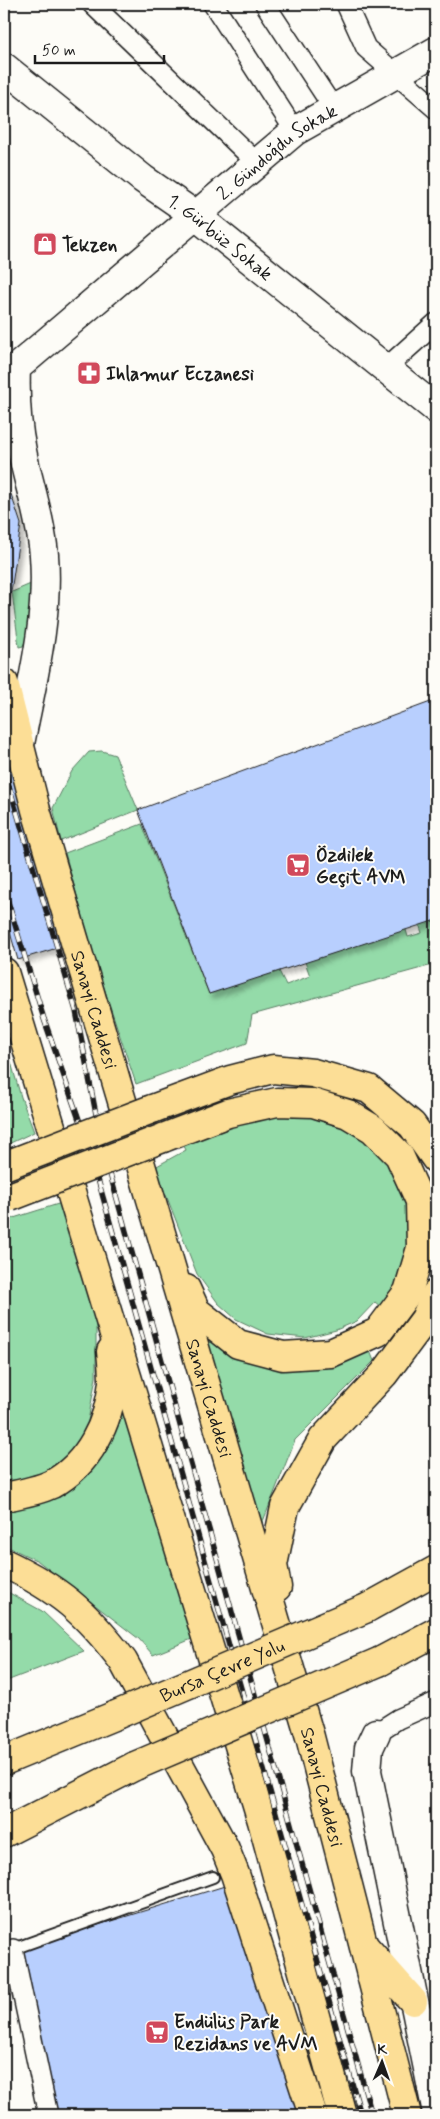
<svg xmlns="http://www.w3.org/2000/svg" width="440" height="2119" font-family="Mynerve,sans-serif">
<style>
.green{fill:#94dba9;stroke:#587c62}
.building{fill:#b8cffe;stroke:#1c1c1c;filter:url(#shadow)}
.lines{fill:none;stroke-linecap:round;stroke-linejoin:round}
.lane-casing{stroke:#1c1c1c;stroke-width:14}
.street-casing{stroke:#1c1c1c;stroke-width:22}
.secondary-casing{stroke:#1c1c1c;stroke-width:31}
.highway-casing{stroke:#1c1c1c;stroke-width:31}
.lane{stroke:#fdfcf7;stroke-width:10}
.street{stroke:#fdfcf7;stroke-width:19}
.secondary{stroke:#fdfcf7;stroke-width:28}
.highway{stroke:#fcde96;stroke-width:28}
.rail-casing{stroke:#1c1c1c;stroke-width:5.5}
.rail{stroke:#fdfcf7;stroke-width:4;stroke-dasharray:11;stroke-linecap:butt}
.highway-bridge-casing{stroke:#1c1c1c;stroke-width:31;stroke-linecap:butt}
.highway-bridge{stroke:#fcde96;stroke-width:28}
.labels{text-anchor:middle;stroke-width:4;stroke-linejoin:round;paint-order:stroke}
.street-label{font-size:19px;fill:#1c1c1c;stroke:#fdfcf7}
.poi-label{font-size:19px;font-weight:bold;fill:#1c1c1c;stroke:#fdfcf7;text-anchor:start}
</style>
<defs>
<filter id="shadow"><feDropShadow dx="4.5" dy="4.5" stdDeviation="2.5" flood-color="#0004"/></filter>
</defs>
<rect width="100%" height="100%" fill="#fdfcf7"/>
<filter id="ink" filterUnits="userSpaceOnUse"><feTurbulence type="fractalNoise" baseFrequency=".02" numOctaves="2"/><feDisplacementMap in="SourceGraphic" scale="10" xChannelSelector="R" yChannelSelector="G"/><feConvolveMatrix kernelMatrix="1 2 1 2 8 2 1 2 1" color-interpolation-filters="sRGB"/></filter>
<g filter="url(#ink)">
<g class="green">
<polygon points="33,583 31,626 23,646 19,647 12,592"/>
<polygon points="102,751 115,755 138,810 61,841 53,808 72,771 89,752"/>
<polygon points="142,824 209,994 278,969 286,985 310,976 304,959 404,923 408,937 422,933 417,917 436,918 436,964 252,1015 247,1043 136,1084 95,961 65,853"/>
<polygon points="4,1038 21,1097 34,1132 4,1146"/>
<polygon points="296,1110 339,1121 378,1147 399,1180 409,1213 407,1253 397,1285 380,1306 375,1302 357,1321 336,1330 305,1338 268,1334 236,1319 218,1303 197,1274 155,1167 186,1150 183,1144 262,1113"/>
<polygon points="71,1200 96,1313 96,1377 82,1454 41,1473 4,1484 4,1221"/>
<polygon points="202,1327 230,1350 368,1346 374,1361 295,1440 260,1529"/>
<polygon points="120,1401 204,1634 153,1655 139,1639 38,1561 4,1545 4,1511 46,1497"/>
<polygon points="4,1590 42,1611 84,1651 4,1682"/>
</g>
<g class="building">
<polygon points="11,494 21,524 4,639 4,496"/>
<polygon points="436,700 436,920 209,994 138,810"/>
<polygon points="4,731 70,944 18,960 4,912"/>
<polygon points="228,1885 303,2115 57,2115 20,1949"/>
</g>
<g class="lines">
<g class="lane-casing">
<polyline id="lane" points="13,1949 213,1877"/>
</g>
<g class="street-casing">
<g id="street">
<polyline points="92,4 256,162"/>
<polyline points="213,4 295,131"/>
<polyline points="265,4 334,109"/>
<polyline points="346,4 366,48 436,109"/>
<polyline points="386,368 436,323"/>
<polyline points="376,1733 398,1719 436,1702"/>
<polyline points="13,1949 48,2115"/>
<polyline points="417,2021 436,2016"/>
</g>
</g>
<g class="secondary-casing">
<g id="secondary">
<path id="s1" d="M4,67L143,179L195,215L436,409"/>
<path id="s2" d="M20,744C32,682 49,619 44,555C41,519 29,486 22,451C16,423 15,396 16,368L295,131L436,51"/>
<polyline points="376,1733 369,1748 367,1771 436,2108"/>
</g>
</g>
<g class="highway-casing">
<g id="highway">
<path id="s3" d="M4,683L36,810L310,1737L407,2115"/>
<polyline points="4,972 262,1821 342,2115"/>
<polyline points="152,1109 230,1080 273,1069 313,1073 369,1089 412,1125 436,1159"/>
<polyline points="163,1138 228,1113 277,1102 313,1103 348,1114 373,1129 399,1155 420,1201 421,1248 408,1292 378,1332 331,1353 283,1356 238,1344 196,1311 186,1289"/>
<path d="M4,1497C20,1494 37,1491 52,1484C89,1464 109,1423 113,1382C113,1372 112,1361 111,1351"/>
<path d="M4,1563C59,1589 86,1612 123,1661L225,1849L235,1874L313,2115"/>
<polyline points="277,1587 273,1565 285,1507 323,1439 384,1374 425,1319 436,1294"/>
<polyline points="367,1608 436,1570"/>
<polyline points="381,1661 436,1632"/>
<polyline points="4,1761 116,1715"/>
<polyline points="4,1833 135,1766"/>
<polyline points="366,1948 413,2001"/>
</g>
</g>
<use href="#lane" class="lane"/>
<use href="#street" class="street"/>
<use href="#secondary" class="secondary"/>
<use href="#highway" class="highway"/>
<g class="rail-casing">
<g id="rail">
<polyline points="4,769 76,1011 102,1145 372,2115"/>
<polyline points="4,889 44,1019 90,1151 361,2115"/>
</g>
</g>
<use href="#rail" class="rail"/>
<g class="highway-bridge-casing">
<g id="highway-bridge">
<polyline points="4,1166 152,1109"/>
<polyline points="10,1197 163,1138"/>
<path id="s4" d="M116,1715L367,1608"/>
<polyline points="135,1766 381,1661"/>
</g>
</g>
<use href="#highway-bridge" class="highway-bridge"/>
</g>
</g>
<defs>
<g id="shop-square" transform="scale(1.25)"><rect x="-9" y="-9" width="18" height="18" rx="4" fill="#d1495b" stroke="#fdfcf7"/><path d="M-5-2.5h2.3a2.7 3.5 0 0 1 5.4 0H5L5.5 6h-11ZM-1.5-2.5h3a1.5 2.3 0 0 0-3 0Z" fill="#fff"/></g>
<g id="pharmacy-square" transform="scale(1.25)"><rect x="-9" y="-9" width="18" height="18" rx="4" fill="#d1495b" stroke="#fdfcf7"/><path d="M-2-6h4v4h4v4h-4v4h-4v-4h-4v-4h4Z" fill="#fff"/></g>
<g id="supermarket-square" transform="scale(1.25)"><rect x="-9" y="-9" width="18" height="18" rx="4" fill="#d1495b" stroke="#fdfcf7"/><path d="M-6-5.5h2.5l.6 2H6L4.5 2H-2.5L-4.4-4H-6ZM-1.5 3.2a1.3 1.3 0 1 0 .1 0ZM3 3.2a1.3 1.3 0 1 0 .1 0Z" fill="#fff"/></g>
</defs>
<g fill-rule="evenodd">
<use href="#shop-square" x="45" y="244"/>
<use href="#pharmacy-square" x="89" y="373"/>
<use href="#supermarket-square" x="298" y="865"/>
<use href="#supermarket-square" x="157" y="2032"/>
</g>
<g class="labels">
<g class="street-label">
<text dy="7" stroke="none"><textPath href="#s2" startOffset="720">2. Gündoğdu Sokak</textPath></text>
<text dy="7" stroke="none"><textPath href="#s1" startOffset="275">1. Gürbüz Sokak</textPath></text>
<text dy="7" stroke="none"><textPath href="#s3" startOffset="339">Sanayi Caddesi</textPath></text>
<text dy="7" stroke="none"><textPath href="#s3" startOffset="744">Sanayi Caddesi</textPath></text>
<text dy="7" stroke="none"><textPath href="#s4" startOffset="115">Bursa Çevre Yolu</textPath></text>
<text dy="7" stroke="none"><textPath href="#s3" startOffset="1149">Sanayi Caddesi</textPath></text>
</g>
<g class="poi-label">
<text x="62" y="251">Tekzen</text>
<text x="106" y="380">Ihlamur Eczanesi</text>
<text x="316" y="861">Özdilek<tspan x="316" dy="22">Geçit AVM</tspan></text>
<text x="174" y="2028">Endülüs Park<tspan x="174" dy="22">Rezidans ve AVM</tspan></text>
</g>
</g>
<rect width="440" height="2119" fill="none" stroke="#fdfcf7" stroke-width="20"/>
<rect x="10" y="10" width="420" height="2099" fill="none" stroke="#1c1c1c" stroke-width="2" filter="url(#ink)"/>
<g transform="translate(382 2062) rotate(2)" stroke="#fdfcf7" stroke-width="4" paint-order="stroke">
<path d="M0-4L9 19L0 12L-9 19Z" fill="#1c1c1c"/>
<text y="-8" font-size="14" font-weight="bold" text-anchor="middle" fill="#1c1c1c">K</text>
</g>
<path d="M35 55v8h129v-8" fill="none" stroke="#1c1c1c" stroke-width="2.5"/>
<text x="42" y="55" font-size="15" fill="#1c1c1c" stroke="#fdfcf7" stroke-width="4" paint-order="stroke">50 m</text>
</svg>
